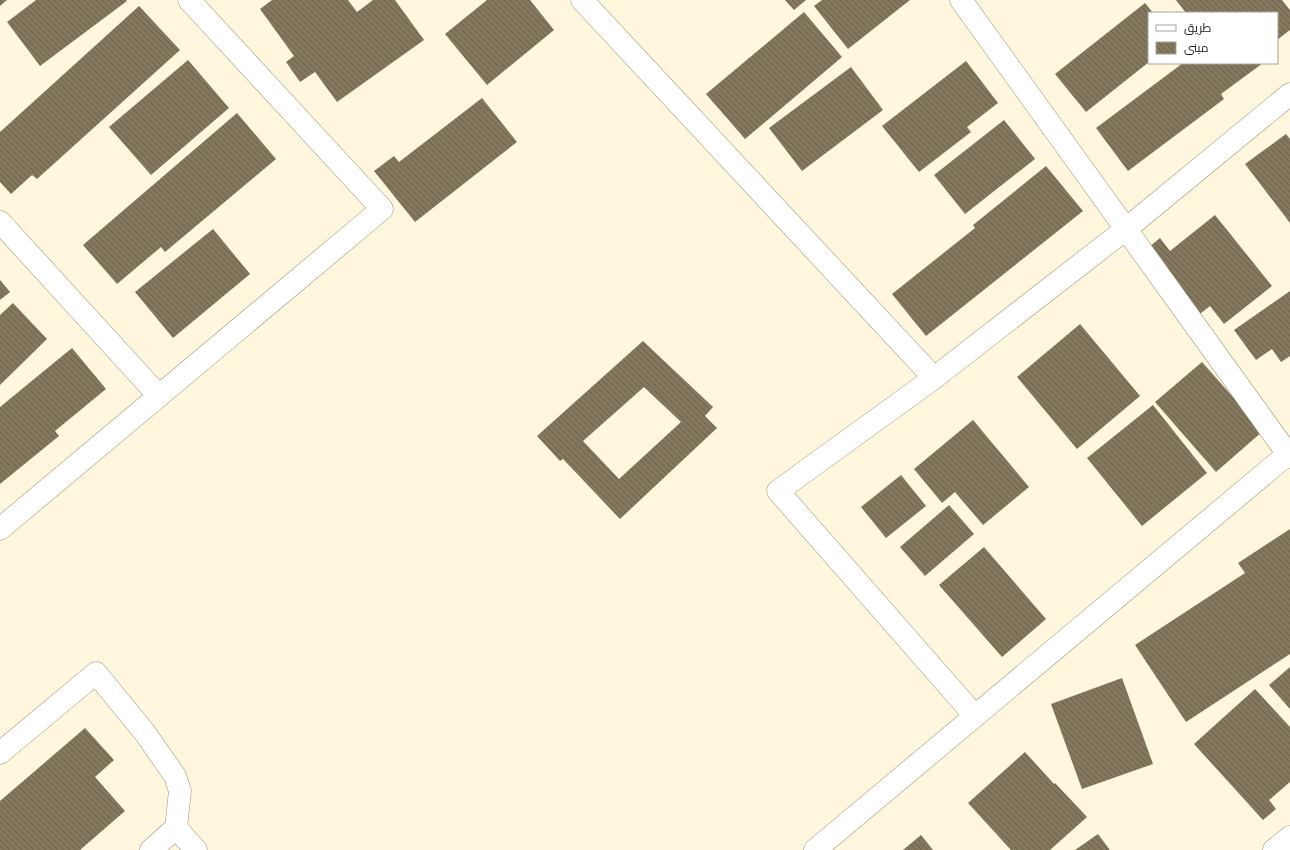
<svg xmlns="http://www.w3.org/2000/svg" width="1290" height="850" font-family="'Exo 2',Cairo,sans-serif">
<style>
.building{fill:url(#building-back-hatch);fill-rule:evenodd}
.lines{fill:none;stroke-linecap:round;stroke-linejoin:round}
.minor-casing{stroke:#9a8f74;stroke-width:23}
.minor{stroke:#fff;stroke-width:22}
</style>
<defs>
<pattern id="building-back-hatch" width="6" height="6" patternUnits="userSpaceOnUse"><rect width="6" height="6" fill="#83785d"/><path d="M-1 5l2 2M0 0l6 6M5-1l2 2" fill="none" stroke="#6b624b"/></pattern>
</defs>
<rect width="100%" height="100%" fill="#fff6de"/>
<g class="building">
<polygon points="0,0 7,0 0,6"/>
<polygon points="36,0 126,0 127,1 40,66 7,22"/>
<polygon points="272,0 348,0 357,12 373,0 395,0 424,40 337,102 315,72 300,82 286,62 294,56 260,9"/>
<polygon points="487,0 530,0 554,30 487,85 445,34"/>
<polygon points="785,0 806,0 794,10"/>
<polygon points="822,0 910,0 848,49 814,6"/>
<polygon points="1176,0 1282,0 1290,10 1290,30 1277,40 1277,13 1186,13"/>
<polygon points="1145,3 1153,13 1149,13 1149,62 1086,112 1055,74"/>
<polygon points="139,6 180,50 37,179 32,175 11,194 0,182 0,132"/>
<polygon points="804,12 842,57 745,139 706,94"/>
<polygon points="188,60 229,108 151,175 109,127"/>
<polygon points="966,61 998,103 967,127 971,132 919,172 882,126"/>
<polygon points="1183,63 1263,63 1221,94 1224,99 1128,171 1096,128"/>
<polygon points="851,67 883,110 802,171 769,128"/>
<polygon points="482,98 517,142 415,222 374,171 394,156 399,162"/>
<polygon points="237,113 276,159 165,252 161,247 117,284 83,245"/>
<polygon points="1004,120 1035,159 965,214 934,175"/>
<polygon points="1286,134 1290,139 1290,223 1245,164"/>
<polygon points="1046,166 1083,211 926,336 892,294 975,228 973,225"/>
<polygon points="1215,215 1272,286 1224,324 1210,306 1196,317 1143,252 1160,238 1170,251"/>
<polygon points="213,229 250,274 173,338 135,292"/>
<polygon points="0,280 10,292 0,300"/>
<polygon points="1290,291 1290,356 1281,362 1272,349 1256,360 1234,330"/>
<polygon points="13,303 47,339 0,385 0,315"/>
<polygon points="1080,324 1140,396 1077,449 1017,377"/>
<path d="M643,341L713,407L705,416L717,428L620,519L563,459L560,461L537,436ZM644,387L681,422L619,479L583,441Z"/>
<polygon points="72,348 106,389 55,431 59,436 0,484 0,407"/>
<polygon points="1202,362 1263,431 1216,472 1155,402"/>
<polygon points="1153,405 1207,473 1142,526 1087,458"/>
<polygon points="973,420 1029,487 983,525 955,492 942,503 914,469"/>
<polygon points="901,475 926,506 886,538 861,507"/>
<polygon points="949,505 974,534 925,576 900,547"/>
<polygon points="1290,529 1290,654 1186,722 1135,645 1245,573 1238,563"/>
<polygon points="984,547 1046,619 1002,657 939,585"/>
<polygon points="1290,667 1290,709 1269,685"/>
<polygon points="1122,678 1153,764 1082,789 1051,704"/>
<polygon points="1255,689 1290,727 1290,782 1269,800 1276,809 1263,820 1194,744"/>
<polygon points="85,728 114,760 95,777 125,811 80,850 0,850 0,801"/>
<polygon points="1025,752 1054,784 1055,783 1087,817 1050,850 1011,850 968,803"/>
<polygon points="1098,834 1110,850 1075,850"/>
<polygon points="921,835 933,850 903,850"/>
</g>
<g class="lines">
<g class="minor-casing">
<g id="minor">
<polyline points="582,0 934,378"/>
<polyline points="961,0 1290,457"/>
<polyline points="0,222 159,396"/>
<polyline points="0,529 382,209 189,0"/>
<polyline points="975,716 778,491 934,378 1126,229 1290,94"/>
<polyline points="0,753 96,673 145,733 175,776 180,791 176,828"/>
<polyline points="151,850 176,828 196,850"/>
<polyline points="815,850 1288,454"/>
<polyline points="1274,850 1290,837"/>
</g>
</g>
<use href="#minor" class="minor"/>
</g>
<rect x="1148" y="12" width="130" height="52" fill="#ffffff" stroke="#a5a39f"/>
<rect x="1156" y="25" width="20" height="6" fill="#ffffff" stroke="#a5a39f"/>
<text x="1184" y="32" font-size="12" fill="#1e1a10">طريق</text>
<rect x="1156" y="42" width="20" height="12" fill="url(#building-back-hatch)" stroke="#a5a39f"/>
<text x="1184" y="52" font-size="12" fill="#1e1a10">مبنى</text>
</svg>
